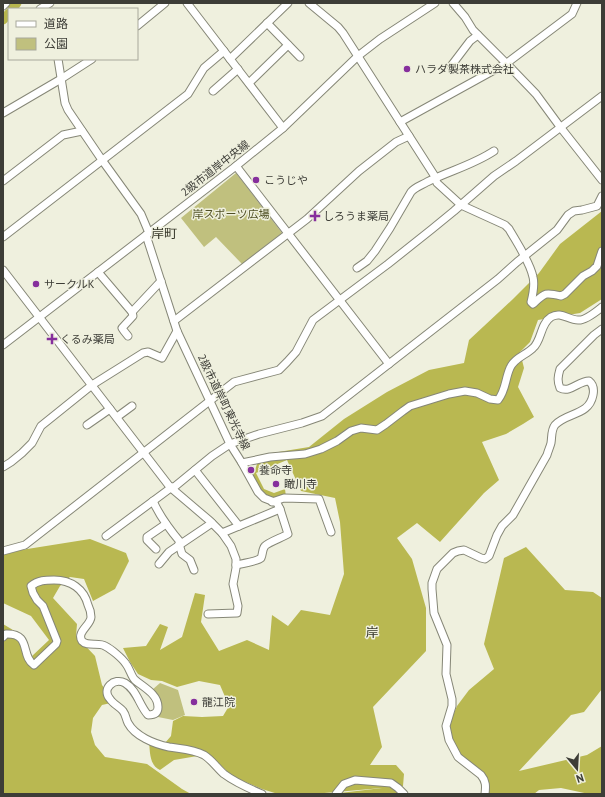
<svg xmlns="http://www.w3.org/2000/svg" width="605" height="797" font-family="'PT Sans','Noto Sans JP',sans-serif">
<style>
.green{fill:#c0c07e}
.forest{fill:#b9b851}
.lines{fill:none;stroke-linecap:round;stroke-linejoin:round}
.river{stroke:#b7b64e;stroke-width:9}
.minor-casing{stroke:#868777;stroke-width:9}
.minor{stroke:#fff;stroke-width:7}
.poi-dot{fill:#862f9d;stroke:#eff0de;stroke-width:1.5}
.labels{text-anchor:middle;stroke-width:3;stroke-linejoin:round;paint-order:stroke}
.poi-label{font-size:11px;fill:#3d3d37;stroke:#eff0de;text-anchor:start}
.street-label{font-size:11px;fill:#3d3d37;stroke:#eff0de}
.park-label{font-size:11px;fill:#4f4f24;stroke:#eff0de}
.quarter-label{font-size:13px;fill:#363629;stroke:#eff0de}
</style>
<rect width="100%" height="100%" fill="#eff0de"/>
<g class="green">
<polygon points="236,173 282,233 242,264 216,237 204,247 181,218"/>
<polygon points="160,683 178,690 185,715 173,720 158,717 161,707 152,690"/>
</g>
<g class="forest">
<path d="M602,211V299L580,313L538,320L530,342L520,352L524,368L518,387L534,417L523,424L506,434L482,442L499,480L484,493L440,542L417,523L397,538L412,559L426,608V651L373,707L382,747L370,765H396L404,774L403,786H402L400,794H339L340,793L382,788L313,794H278L262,789L232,776L209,754L174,760L160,770C149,765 150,751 149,740L165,743L171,736L173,721L183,716L202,717L223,716L229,706L220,685L199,681L177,687L162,681L151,680L138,674L130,662L123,648L146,646L160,624L168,627L160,650L182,637L195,593L205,595L201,622L219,651L247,640L269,650L272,615L288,626L301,610L330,615L344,574L340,522L335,498L301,491L287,460L256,473L264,489L274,493L285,489L286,497L272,499L261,493L253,476L260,455L309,447L344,419L387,392L429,370L464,363L469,340L513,299L539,273L560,244Z"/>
<polygon points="90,539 126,553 129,561 115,589 93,601 84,579 70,577 60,586 53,598 77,624 76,636 95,656 102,685 115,702 102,705 93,718 91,732 95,745 105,757 147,764 182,789 191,794 3,794 3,624 13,630 26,643 31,657 49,640 31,616 3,603 3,555 21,550"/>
<polygon points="526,547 565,590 593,592 602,598 602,689 584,712 571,715 519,771 587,755 602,746 602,794 589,794 561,788 539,790 534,794 485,794 486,778 452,751 449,724 457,706 469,690 494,669 484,644 504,558"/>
</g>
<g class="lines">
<g class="river">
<polyline points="12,9 17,3"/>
<polyline points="3,20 9,13"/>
</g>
<g class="minor-casing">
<g id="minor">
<polyline points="187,3 283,128"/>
<path d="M309,3L338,27L343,33L434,175L437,183L461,205L505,225L509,229C517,243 530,262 533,277C535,285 533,294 531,302L533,304C545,293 545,292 561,296L565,294L583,276L592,271L597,266L602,251"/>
<polyline points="453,3 465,17 473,30 508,65 536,94 561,128 602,180"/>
<polyline points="3,6 6,3"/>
<polyline points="40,9 50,3"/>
<polyline points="267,23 300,57"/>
<polyline points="137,26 165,3"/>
<polyline points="58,59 65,103 68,110 102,160 141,214 149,233"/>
<polyline points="230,59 288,3"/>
<polyline points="451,66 470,41 478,35"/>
<polyline points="249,83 288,45"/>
<polyline points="213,91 238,69"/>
<polyline points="3,113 61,79 92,59"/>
<polyline points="400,122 507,63 572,14 577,3"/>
<polyline points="236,166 389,364"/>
<polyline points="3,181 63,135 82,131"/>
<path d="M146,235L177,331L230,444L242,463L270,457L305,454L321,449L337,441L351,431L361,428L377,430L386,424L403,411L410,406L449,394L465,391L477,393L490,399L498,400C506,390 505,379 510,368C514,358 526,355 533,348C542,340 540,324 551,317C561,311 568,320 578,320C585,321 597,311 602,307"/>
<polyline points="3,237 188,94 204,68 224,51"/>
<path d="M357,268L367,261L375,251L390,228L411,192C415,187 422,185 427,182C449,171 473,165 494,151"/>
<polyline points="3,270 170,487 210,521 222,533 231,546 236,559 236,568 233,584 238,606 237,613 208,614"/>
<polyline points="98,272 132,312 161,281"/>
<polyline points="174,321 307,219 359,171 396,142 409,136"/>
<polyline points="128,336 124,331 122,328 133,316 132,312"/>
<polyline points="3,345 236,166 283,128 358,56 380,39 435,3"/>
<polyline points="117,417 132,406"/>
<polyline points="87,425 110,409"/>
<polyline points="3,467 11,462 22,453 32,443 41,426 92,385 143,353 148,352 162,358 177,331"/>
<polyline points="195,470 239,526"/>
<polyline points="173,488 212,456 230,444 259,434 302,423 322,416 498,279 517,262 557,230 568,215 574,211 582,210 597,206 602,196"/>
<path d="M153,501C160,517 170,530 181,543"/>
<polyline points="272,502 284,498 319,499 331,532"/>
<polyline points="222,533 280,509"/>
<polyline points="106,536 172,487"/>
<polyline points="179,544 182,554 190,560 194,570"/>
<polyline points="156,549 147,540 147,537 166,524"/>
<polyline points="3,551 25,545 234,382 279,370 287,362 296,352 313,320 388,264 432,229 454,211 494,176 516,161 602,96"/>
<polyline points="159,564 169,552 212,523"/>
<path d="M236,565C241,564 258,561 261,558C263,554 262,549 265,546C267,543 283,537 288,534L280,509L277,503L264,498L258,492L242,463"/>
<path d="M3,637L6,634C32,633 20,656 34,665L56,644L57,641L43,606L37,600L33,593L31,586C38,580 46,580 54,580C71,580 84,589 88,605C90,609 91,613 91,617C91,625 76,632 82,641C87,647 99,642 105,646C111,649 122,658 126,664C130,669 131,676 135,680C143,687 158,694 158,707C158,713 154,715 148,715C139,705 137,690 125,683C114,677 101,689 110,699C113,704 120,707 123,711C126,715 126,719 128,723C135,736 154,744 169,747C181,749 193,749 204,755C212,760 217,768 224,774C236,783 248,788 262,794"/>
<polyline points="336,794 344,784 355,780 391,783 398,788 404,794"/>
<path d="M485,794C486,786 486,781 481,775L458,757L449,740L446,726L452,706V699L446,674L447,645L434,613L432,589V583L437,569L453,553L458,551L464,550L481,558L485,559L489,556L497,535L502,526L513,515L547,455C548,451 550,447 551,443C552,437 551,430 555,425C567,412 589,416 593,395C594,390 594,385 589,381C578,381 571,393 560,388C557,381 558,376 560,369L594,335L602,329"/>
</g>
</g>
<use href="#minor" class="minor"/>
</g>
<g class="poi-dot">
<circle cx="407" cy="69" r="4"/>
<circle cx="256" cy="180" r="4"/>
<path d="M313 210h4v4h4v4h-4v4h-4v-4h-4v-4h4z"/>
<circle cx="36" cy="284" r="4"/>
<path d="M50 333h4v4h4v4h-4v4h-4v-4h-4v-4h4z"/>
<circle cx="251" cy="470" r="4"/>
<circle cx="276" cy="484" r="4"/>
<circle cx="194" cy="702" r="4"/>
</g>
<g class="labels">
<g class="poi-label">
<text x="415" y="73">ハラダ製茶株式会社</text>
<text x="264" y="184">こうじや</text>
<text x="323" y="220">しろうま薬局</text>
<text x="44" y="288">サークルK</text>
<text x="60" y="343">くるみ薬局</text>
<text x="259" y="474">養命寺</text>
<text x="284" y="488">瞰川寺</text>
<text x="202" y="706">龍江院</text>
</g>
<g class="street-label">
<text transform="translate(215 168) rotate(-38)" y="4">2級市道岸中央線</text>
<text transform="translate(224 402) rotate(64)" y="4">2級市道岸町東光寺線</text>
</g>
<g class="park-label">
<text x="231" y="218">岸スポーツ広場</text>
</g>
<g class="quarter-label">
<text x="164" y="238">岸町</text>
<text x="372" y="637">岸</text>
</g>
</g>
<rect width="605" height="797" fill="none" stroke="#3d3d37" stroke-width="8"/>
<rect x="8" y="8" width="130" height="52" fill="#eff0de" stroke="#a8a89b"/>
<rect x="16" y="21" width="20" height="6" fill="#ffffff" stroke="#a8a89b"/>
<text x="44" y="28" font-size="12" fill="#3d3d37">道路</text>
<rect x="16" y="38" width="20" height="12" fill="#c0c07e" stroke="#a8a89b"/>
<text x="44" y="48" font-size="12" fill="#3d3d37">公園</text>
<g transform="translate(577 769) rotate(162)" stroke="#eff0de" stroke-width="3" paint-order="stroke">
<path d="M0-3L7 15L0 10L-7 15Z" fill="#3d3d37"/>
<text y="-6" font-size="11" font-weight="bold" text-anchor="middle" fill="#3d3d37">N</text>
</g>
</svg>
